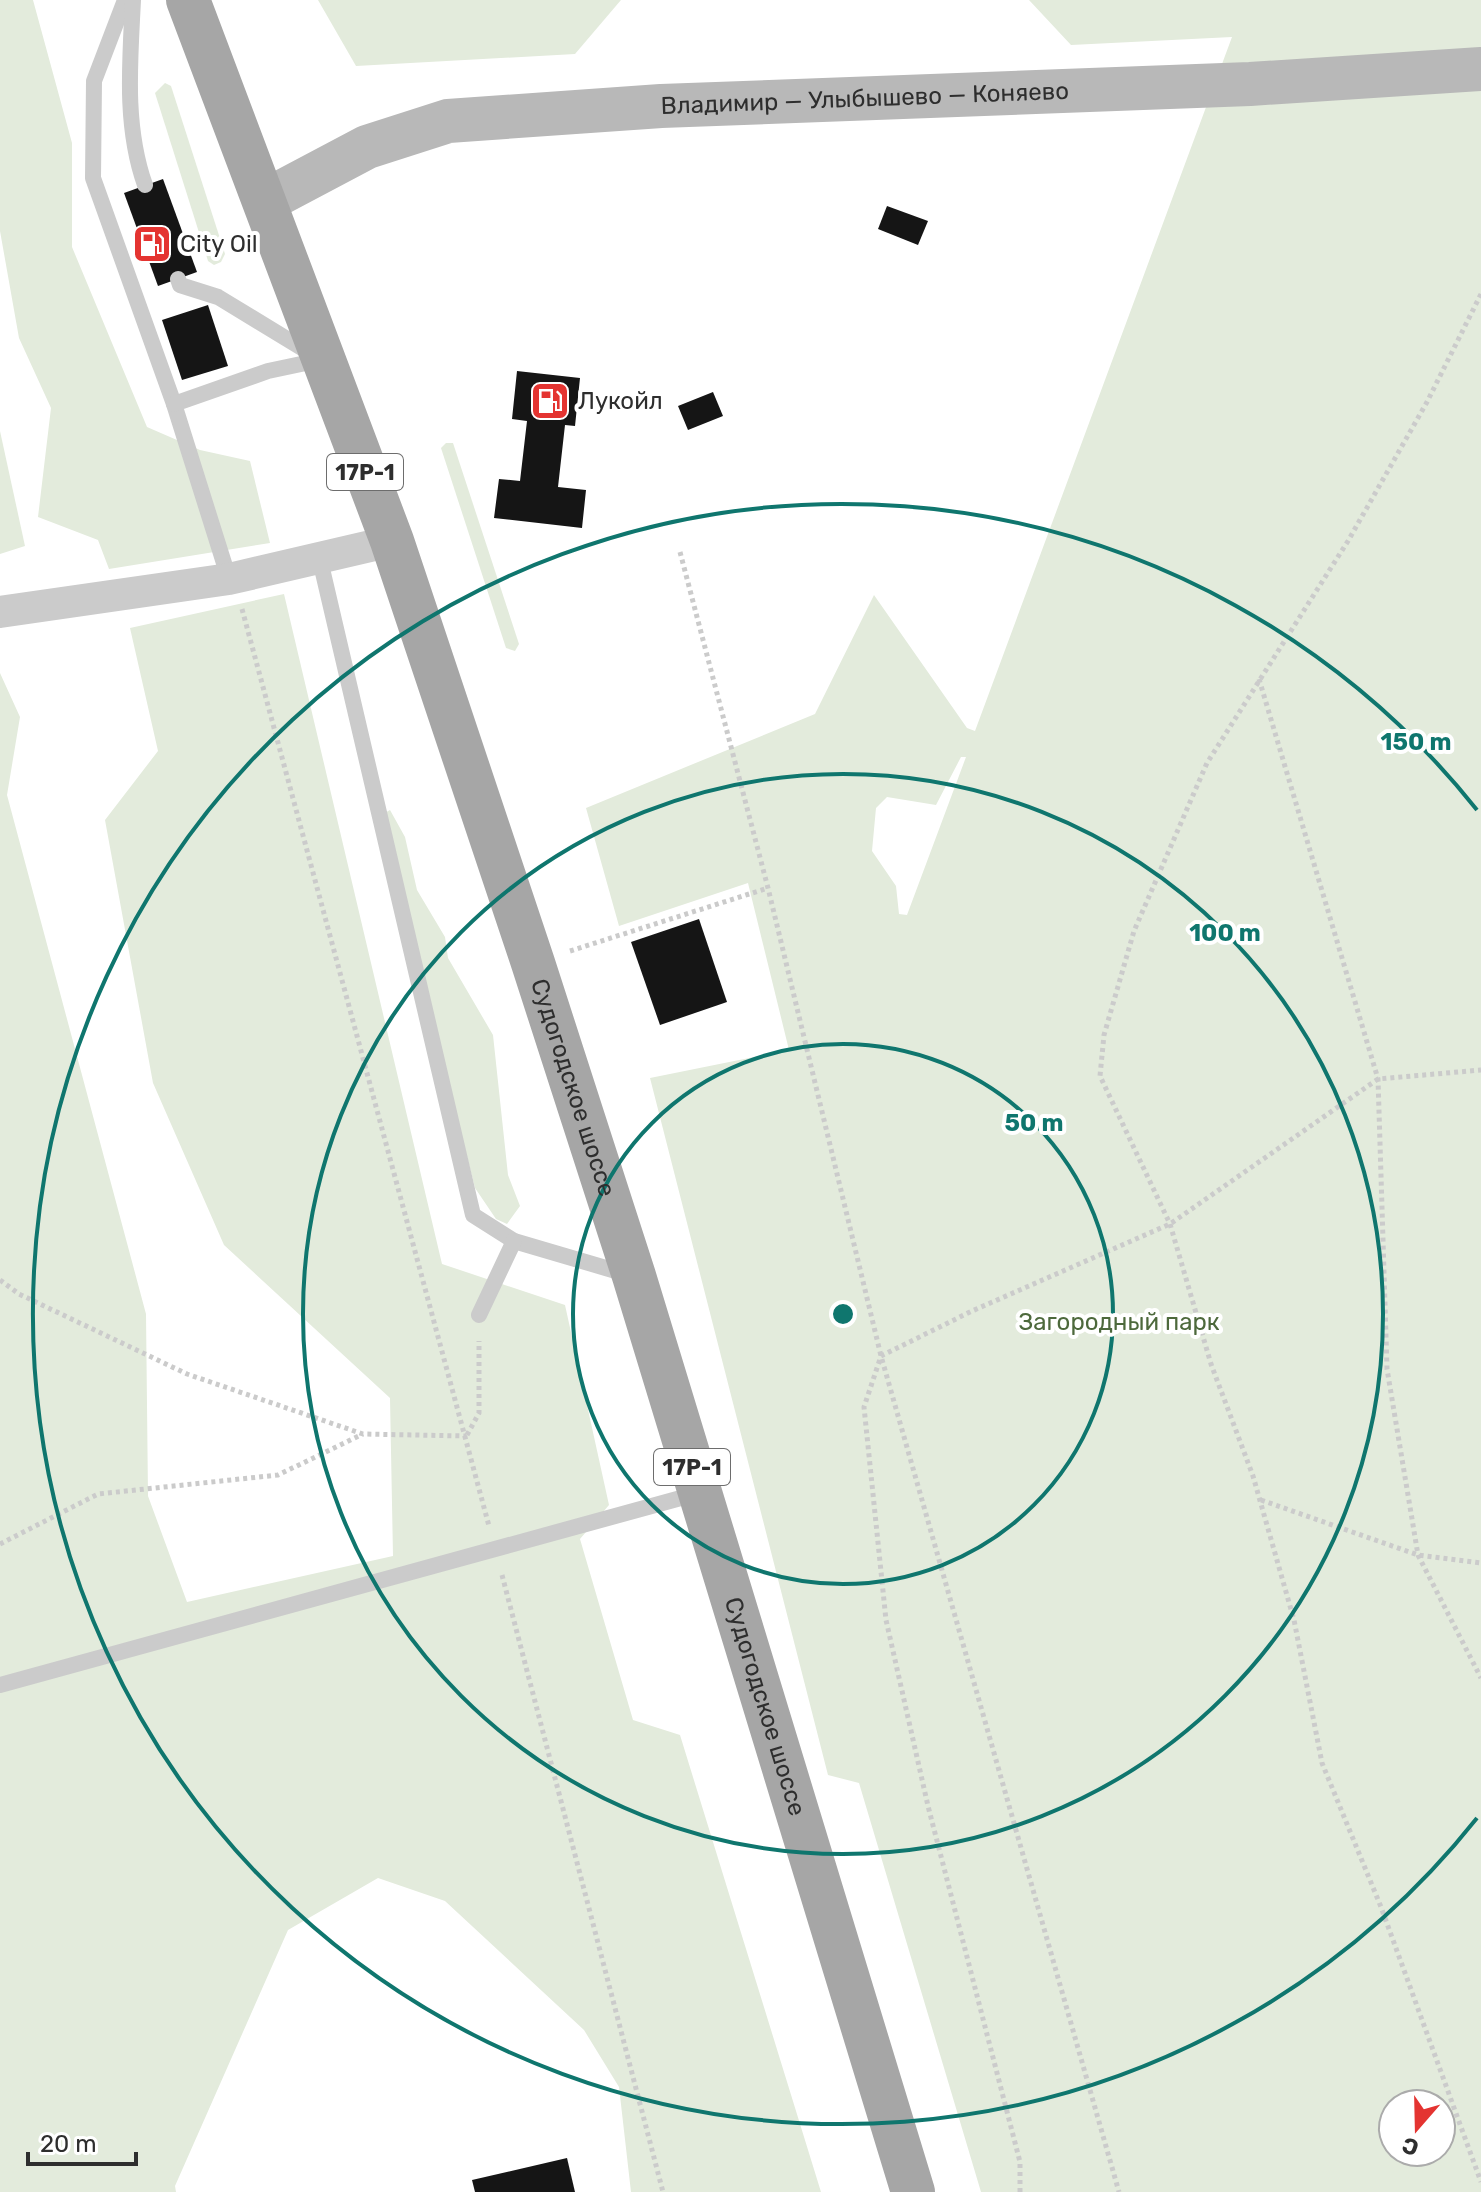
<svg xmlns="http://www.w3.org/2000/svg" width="1481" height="2192" font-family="Rubik,sans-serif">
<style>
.green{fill:#e3ebdc;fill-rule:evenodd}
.building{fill:#151515}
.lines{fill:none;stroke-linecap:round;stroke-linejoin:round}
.path{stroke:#cbcbcb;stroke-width:5;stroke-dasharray:4 4;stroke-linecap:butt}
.service{stroke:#cbcbcb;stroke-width:16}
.minor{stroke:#cbcbcb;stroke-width:32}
.secondary{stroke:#b8b8b8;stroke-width:44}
.primary{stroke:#a6a6a6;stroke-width:44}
.ring{fill:none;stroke:#0f766e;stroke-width:4}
.labels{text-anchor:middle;stroke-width:8;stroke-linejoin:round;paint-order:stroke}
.shield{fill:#fff;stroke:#6d6d6d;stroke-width:2}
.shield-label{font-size:22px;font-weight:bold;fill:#2e2e2e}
.street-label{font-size:24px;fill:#2e2e2e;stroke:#fff}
.poi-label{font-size:24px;fill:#2e2e2e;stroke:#fff;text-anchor:start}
.park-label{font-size:24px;fill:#4d693c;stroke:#fff}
.centre{fill:#0f766e;stroke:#fff;stroke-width:4}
.ring-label{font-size:24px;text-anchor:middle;font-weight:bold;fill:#0f766e;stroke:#fff;stroke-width:8;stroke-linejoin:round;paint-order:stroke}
</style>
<rect width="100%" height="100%" fill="#fff"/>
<g class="green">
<polygon points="0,0 33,0 72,143 72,247 147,427 200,450 250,461 270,543 109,569 98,540 38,517 51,408 19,338 0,231"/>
<polygon points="318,0 621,0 575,54 356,66"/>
<path d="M1029,0H1481V2192H981L859,1783L828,1775L650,1078L789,1050L748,883L619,926L586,808L815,714L874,595L967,728L975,731L1232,37L1071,45ZM961,757H966L907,915L899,914L896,886L872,851L876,808L887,797L936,805ZM1393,2104H1441V2152H1393Z"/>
<polygon points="165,83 171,86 225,254 221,262 214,265 208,261 155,93"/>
<polygon points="0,431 25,546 0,554"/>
<polygon points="446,443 453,443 519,644 515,651 506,648 441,448"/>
<polygon points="284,594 442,1264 565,1305 609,1505 580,1539 633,1720 680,1735 821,2192 631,2192 619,2087 584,2030 445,1901 378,1878 288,1930 175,2186 176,2192 0,2192 0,673 20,717 7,795 146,1314 148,1496 187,1602 393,1556 390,1398 224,1245 153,1083 105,820 158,751 130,628"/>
<polygon points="390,810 405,837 417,890 445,937 448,958 493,1035 508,1175 520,1206 507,1224 496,1219 475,1188 381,815"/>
</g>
<g class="building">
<polygon points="163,179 197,272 158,286 124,193"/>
<polygon points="887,206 928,221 918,245 878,229"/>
<polygon points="208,305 228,366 182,380 162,320"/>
<polygon points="517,371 580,378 575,426 565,425 558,487 586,490 582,528 494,518 499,479 520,481 527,421 512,419"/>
<polygon points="713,392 723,416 688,430 678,406"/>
<polygon points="699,919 727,1002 660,1025 631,942"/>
<polygon points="567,2158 575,2192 475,2192 472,2180"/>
</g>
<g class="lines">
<g class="path">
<polyline points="1481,294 1427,402 1348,541 1207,763 1134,931 1104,1035 1100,1076 1170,1224 1211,1364 1253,1476 1294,1620 1322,1763 1381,1907 1481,2182"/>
<polyline points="680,552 768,888 881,1356 1119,2192"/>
<polyline points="242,609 489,1526"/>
<polyline points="1259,679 1378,1079 1387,1369 1418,1555 1481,1678"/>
<polyline points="570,951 768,888"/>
<polyline points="0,1280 19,1294 187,1374 363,1434 466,1436"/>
<polyline points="467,1435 479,1413 479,1341"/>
<polyline points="1261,1500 1418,1555 1481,1563"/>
<polyline points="0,1544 98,1494 278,1475 363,1434"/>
<polyline points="502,1575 663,2192"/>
<polyline points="1020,2192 1020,2162 928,1806 886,1620 864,1407 881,1356 972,1311 1170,1224 1378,1079 1481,1070"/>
</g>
<g class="service">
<polyline points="125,0 94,81 93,178 174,404 229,579"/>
<path d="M133,0C130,62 124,126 145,185"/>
<polyline points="178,279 180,285 218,297 310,353"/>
<polyline points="174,404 268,371 320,360"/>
<polyline points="320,560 473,1215 514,1241 626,1274"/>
<polyline points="479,1315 514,1241"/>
<polyline points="0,1685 699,1493"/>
</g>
<polyline class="minor" points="0,612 229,579 392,541"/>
<path class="secondary" id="s1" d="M265,201L367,147L448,121L661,106L1250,84L1481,69"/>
<path class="primary" id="s2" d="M188,0L392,541L533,963L634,1276L913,2192"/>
</g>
<g class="ring">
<circle cx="843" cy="1314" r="270"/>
<circle cx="843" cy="1314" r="540"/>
<path d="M1477 1818A810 810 0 1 1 1477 810"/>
</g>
<defs>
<g id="fuel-square" transform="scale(2)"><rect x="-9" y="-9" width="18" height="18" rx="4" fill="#e43431" stroke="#fff"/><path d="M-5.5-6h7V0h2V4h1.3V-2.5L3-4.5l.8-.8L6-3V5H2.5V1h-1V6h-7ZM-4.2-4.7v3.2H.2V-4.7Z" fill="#fff"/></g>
</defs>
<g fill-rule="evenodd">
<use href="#fuel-square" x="152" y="244"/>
<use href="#fuel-square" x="550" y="401"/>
</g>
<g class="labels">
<g class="shield">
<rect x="327" y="454" width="76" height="36" rx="6"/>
<rect x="654" y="1449" width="76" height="36" rx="6"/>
</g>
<g class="shield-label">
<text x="365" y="480">17Р-1</text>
<text x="692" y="1475">17Р-1</text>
</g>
<g class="street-label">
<text dy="8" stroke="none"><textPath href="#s1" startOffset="618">Владимир — Улыбышево — Коняево</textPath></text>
<text dy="8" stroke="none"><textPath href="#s2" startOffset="1154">Судогодское шоссе</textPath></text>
<text dy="8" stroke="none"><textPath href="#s2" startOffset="1802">Судогодское шоссе</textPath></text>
</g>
<g class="poi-label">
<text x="180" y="252">City Oil</text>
<text x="578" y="409">Лукойл</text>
</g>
<g class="park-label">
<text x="1119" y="1330">Загородный парк</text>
</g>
</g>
<circle cx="843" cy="1314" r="12" class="centre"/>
<g class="ring-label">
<text x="1416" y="750">150 m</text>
<text x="1225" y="941">100 m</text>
<text x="1034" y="1131">50 m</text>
</g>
<g transform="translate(1417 2128) rotate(200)"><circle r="38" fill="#ffffff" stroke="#ababab" stroke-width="2"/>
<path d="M0-6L14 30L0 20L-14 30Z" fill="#e43431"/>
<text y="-12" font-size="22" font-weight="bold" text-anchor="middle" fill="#2e2e2e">С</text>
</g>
<path d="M28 2152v12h108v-12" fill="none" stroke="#2e2e2e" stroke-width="4"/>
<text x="40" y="2152" font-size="24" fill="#2e2e2e" stroke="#ffffff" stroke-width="6" paint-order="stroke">20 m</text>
</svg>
